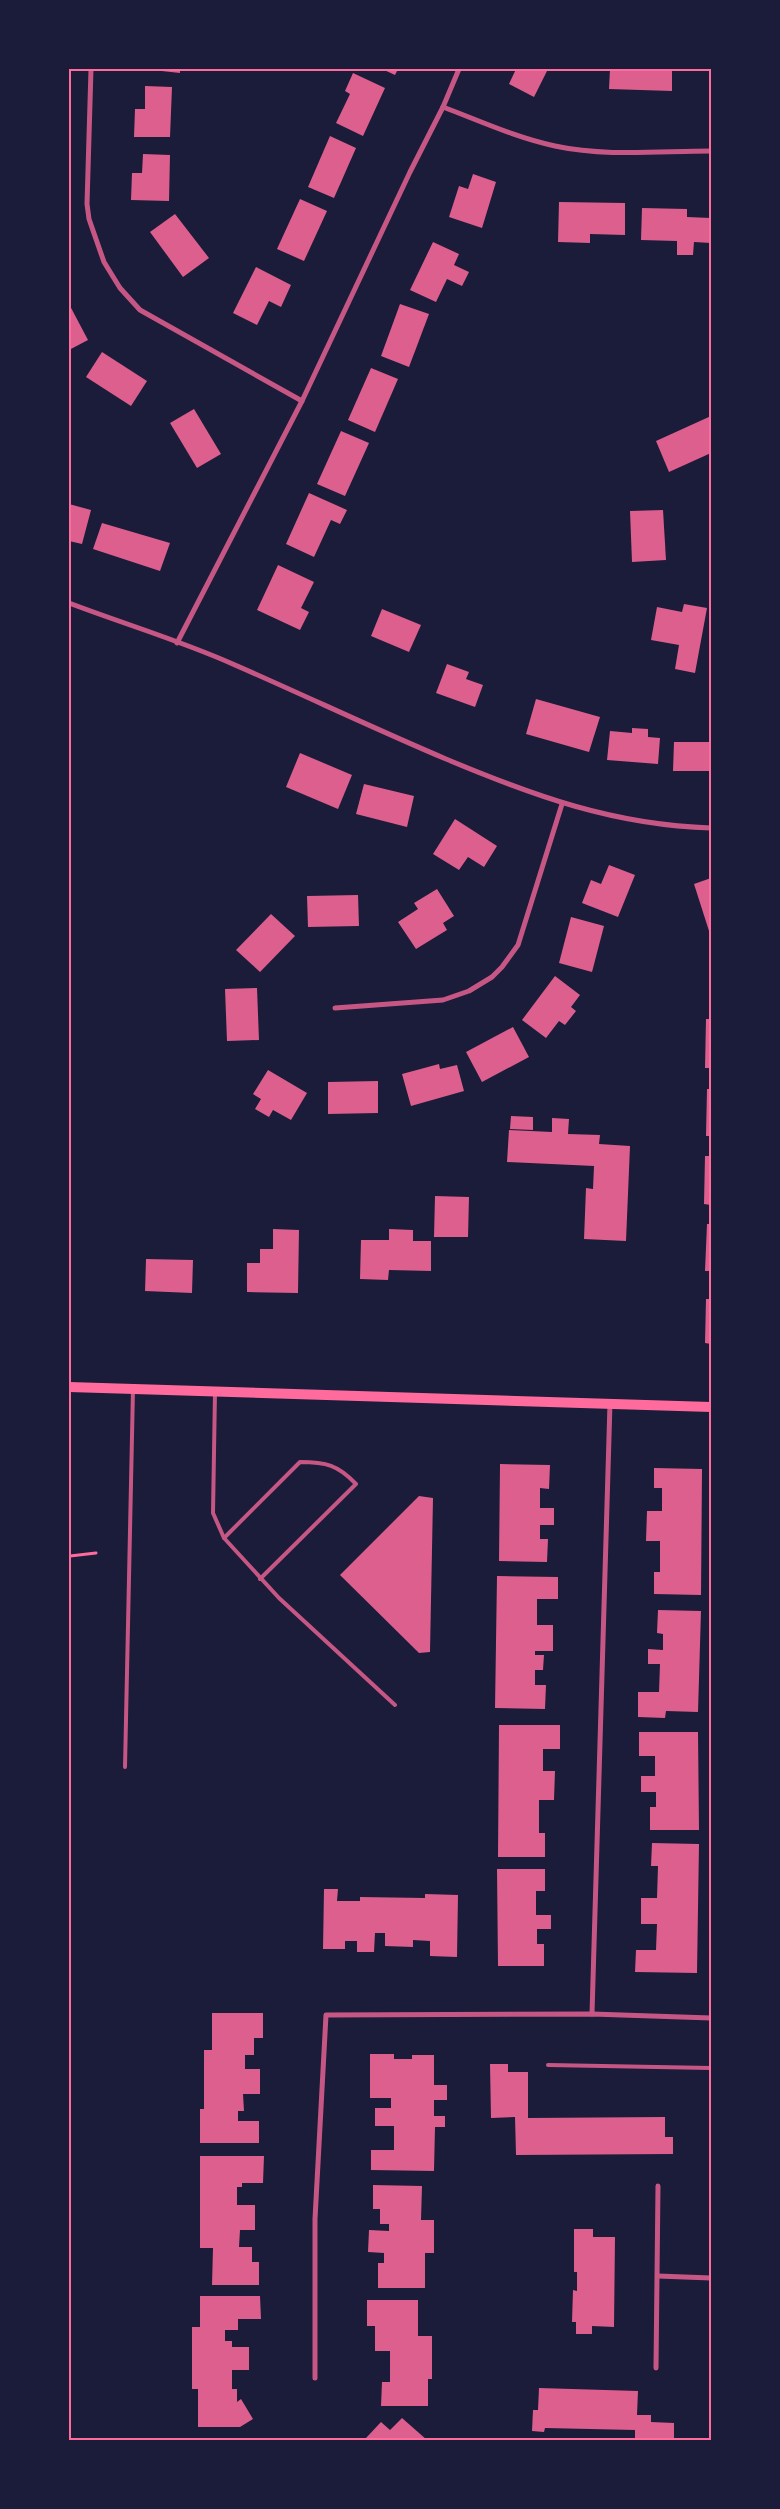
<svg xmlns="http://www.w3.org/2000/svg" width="780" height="2509" font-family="Lato,sans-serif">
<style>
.building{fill:#dd5f8e}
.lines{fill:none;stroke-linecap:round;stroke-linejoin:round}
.path{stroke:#ff6b9d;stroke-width:3}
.service{stroke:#c65784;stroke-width:4}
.minor{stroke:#c65784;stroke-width:5}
.secondary{stroke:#ff6b9d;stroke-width:10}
.neatline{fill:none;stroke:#ff6b9d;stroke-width:2}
</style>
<rect width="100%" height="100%" fill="#1b1b3a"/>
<g class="building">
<polygon points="143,69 180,69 180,73"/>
<polygon points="382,69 398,69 395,75"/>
<polygon points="516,69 548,69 534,97 509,84"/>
<polygon points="610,69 672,69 672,91 609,89"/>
<polygon points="353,73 385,88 363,136 336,123 350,94 345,91"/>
<polygon points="145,86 172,87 170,137 134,137 135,109 145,109"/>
<polygon points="330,136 356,148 334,198 308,187"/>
<polygon points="143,154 170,155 169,201 131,200 132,173 142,173"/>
<polygon points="473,174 496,182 482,228 449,217 459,186 468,189"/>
<polygon points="300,199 327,211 304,261 277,249"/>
<polygon points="559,202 625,203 625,235 590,234 590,243 558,242"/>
<polygon points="642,208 687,209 687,217 711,218 711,243 694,242 693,255 677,255 677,241 641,240"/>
<polygon points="175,214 209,258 183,277 150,232"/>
<polygon points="433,242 459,254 454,265 469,272 462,286 447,279 436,302 410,290"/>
<polygon points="256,267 291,285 281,307 269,301 257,325 233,313"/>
<polygon points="69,304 88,340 69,350"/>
<polygon points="400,304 429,314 409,367 381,356"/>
<polygon points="102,352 147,381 131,406 86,377"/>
<polygon points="371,368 398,379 375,432 348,420"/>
<polygon points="194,409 221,454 197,468 170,423"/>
<polygon points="711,416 711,453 669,472 656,441"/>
<polygon points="341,431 369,443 345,496 317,484"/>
<polygon points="309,493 347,510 340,524 331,520 314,557 286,544"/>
<polygon points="69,504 91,510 82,544 69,541"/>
<polygon points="663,510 666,560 632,562 630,511"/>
<polygon points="102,523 170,543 160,571 93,549"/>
<polygon points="278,565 314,582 301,608 309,612 300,630 257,610"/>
<polygon points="684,604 707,608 695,673 675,669 679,645 651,640 657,607 682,612"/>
<polygon points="382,609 421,625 409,652 371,636"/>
<polygon points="447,664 469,672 466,679 483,685 475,707 436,693"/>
<polygon points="536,699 600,717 589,752 526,734"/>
<polygon points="632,728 648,729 648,737 660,738 658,764 607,760 610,731 632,733"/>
<polygon points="674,742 711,742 711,771 673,771"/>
<polygon points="300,753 352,775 338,809 286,787"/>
<polygon points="364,784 414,796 407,827 356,814"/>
<polygon points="455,819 497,846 484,867 468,857 459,870 433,854"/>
<polygon points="609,865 635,875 618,917 582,903 591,880 601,884"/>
<polygon points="711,878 711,930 709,931 694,884"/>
<polygon points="437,889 454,916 443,923 447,930 416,949 398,922 418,909 414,903"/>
<polygon points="358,895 359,926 308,927 307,896"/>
<polygon points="271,914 295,936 260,972 236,950"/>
<polygon points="571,917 604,926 592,972 559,963"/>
<polygon points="555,976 580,995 571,1007 576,1011 565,1025 559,1021 546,1038 522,1020"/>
<polygon points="257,988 259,1040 227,1041 225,989"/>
<polygon points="706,1019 711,1019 711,1068 705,1068"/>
<polygon points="513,1027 529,1057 482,1082 466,1052"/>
<polygon points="439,1064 440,1069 457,1065 464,1091 411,1106 402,1074"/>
<polygon points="268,1070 307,1093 291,1120 273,1110 269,1117 255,1109 261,1099 253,1094"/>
<polygon points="378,1081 378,1113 328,1114 328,1082"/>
<polygon points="707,1089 711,1089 711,1136 706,1136"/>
<polygon points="511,1116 533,1117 533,1130 510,1129"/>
<polygon points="552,1118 569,1119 568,1134 600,1135 599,1144 630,1146 626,1241 584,1239 586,1188 593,1189 594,1166 507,1162 509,1130 552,1132"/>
<polygon points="705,1156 711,1156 711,1205 704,1204"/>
<polygon points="435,1196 469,1197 468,1237 434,1237"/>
<polygon points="707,1224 711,1224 711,1271 705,1271"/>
<polygon points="273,1229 299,1230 298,1293 247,1292 247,1263 260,1263 260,1249 273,1249"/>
<polygon points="389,1229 413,1230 413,1241 431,1241 431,1271 389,1270 388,1280 360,1279 361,1240 389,1240"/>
<polygon points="146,1259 193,1260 192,1293 145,1291"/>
<polygon points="706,1299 711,1299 711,1344 705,1343"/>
<polygon points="500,1464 550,1465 549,1489 540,1488 540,1508 554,1508 554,1525 540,1525 540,1539 548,1539 547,1562 499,1561"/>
<polygon points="654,1468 702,1469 701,1595 654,1594 654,1572 660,1572 660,1541 646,1541 647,1511 662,1511 662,1488 654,1488"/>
<polygon points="419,1496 433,1498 430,1652 419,1653 340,1575"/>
<polygon points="497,1576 558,1577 558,1599 537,1599 537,1625 553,1625 553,1651 535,1651 535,1655 544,1655 543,1670 535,1670 535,1685 546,1685 545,1709 495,1708"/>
<polygon points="658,1610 701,1611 698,1712 666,1711 665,1718 638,1717 638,1692 659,1692 660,1664 648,1664 648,1649 663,1650 663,1634 657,1633"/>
<polygon points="499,1725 560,1725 560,1749 543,1749 543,1771 555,1771 554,1800 539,1800 539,1833 545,1833 545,1857 498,1857"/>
<polygon points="639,1732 698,1732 699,1830 650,1830 650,1807 656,1807 656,1792 641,1792 641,1776 655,1776 655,1756 639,1756"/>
<polygon points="652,1843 699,1844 697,1973 635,1972 636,1950 656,1950 657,1924 641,1924 641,1898 657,1898 658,1866 651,1866"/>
<polygon points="497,1869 545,1869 545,1891 536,1891 536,1915 551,1915 551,1929 537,1929 537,1944 544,1944 544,1966 498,1966"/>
<polygon points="324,1889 338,1889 337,1901 360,1901 360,1897 425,1898 425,1894 458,1895 457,1957 430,1956 430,1941 413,1940 413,1947 385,1946 385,1933 375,1933 374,1952 357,1952 357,1941 345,1941 345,1949 323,1949"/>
<polygon points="212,2013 263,2013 263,2038 254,2038 254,2055 245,2055 245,2069 260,2069 260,2094 243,2094 244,2111 238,2111 238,2121 259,2121 259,2143 200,2143 200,2109 204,2109 204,2050 212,2050"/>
<polygon points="370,2054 394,2054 394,2059 412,2059 412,2055 434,2055 434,2085 447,2085 447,2100 434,2100 434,2116 445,2116 445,2127 435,2127 434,2171 371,2170 371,2150 394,2150 394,2126 375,2126 375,2108 391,2108 391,2098 370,2098"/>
<polygon points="490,2064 508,2064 508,2072 528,2072 528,2118 665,2117 665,2137 673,2137 673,2154 516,2155 515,2117 491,2118"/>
<polygon points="200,2156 264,2156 263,2183 242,2183 242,2187 237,2187 237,2205 255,2205 255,2230 240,2230 239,2247 252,2247 252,2262 259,2262 259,2285 212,2285 213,2248 200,2248"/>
<polygon points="373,2185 422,2186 421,2220 434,2220 434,2253 425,2253 425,2288 378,2288 378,2263 384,2263 384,2253 368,2252 369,2230 389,2231 389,2224 380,2224 380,2209 373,2209"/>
<polygon points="574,2229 593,2229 593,2237 615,2237 614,2327 592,2326 592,2334 576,2334 576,2322 572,2322 573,2290 577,2291 577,2272 574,2272"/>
<polygon points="200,2296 260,2296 261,2319 238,2319 238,2330 225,2330 225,2341 232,2341 232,2347 249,2347 249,2370 232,2370 232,2389 237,2389 237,2402 241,2399 253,2419 240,2427 198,2427 198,2389 192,2389 192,2327 200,2327"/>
<polygon points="367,2300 418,2300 418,2336 432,2336 432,2379 428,2379 428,2406 381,2406 382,2382 390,2382 390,2351 375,2351 375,2326 367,2326"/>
<polygon points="539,2388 638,2391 637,2415 651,2415 651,2422 674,2423 674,2440 635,2440 635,2430 545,2428 544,2432 532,2431 533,2410 538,2410"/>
<polygon points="402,2418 427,2440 368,2440 366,2438 381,2422 390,2430"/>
</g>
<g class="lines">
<polyline class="path" points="70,1556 96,1553"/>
<g class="service">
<polyline points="215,1392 213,1513 224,1538 279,1598 395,1705"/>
<path d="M224,1538L300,1462C326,1462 338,1465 356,1484L260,1579"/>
<polyline points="125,1767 133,1389"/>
<polyline points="548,2065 711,2068"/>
</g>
<g class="minor">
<polyline points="91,69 87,204 89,219 104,262 120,288 140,310 302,401"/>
<path d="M443,107C480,121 517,138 555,146C606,157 660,151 711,151"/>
<path d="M69,603C124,624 182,641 235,665C306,696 375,729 446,759C534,796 614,825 711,828"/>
<polyline points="177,643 302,401 410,172 443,107 459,69"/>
<polyline points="335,1008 443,1000 469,991 492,977 502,967 518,945 562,804"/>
<polyline points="592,2014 610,1403"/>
<polyline points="658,2276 711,2278"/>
<polyline points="656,2368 658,2186"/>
<polyline points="315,2378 315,2219 326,2015 592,2014 711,2018"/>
</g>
<polyline class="secondary" points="69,1387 711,1407"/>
</g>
<rect width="780" height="2509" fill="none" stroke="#1b1b3a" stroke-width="140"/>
<rect x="70" y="70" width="640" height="2369" class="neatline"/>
</svg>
